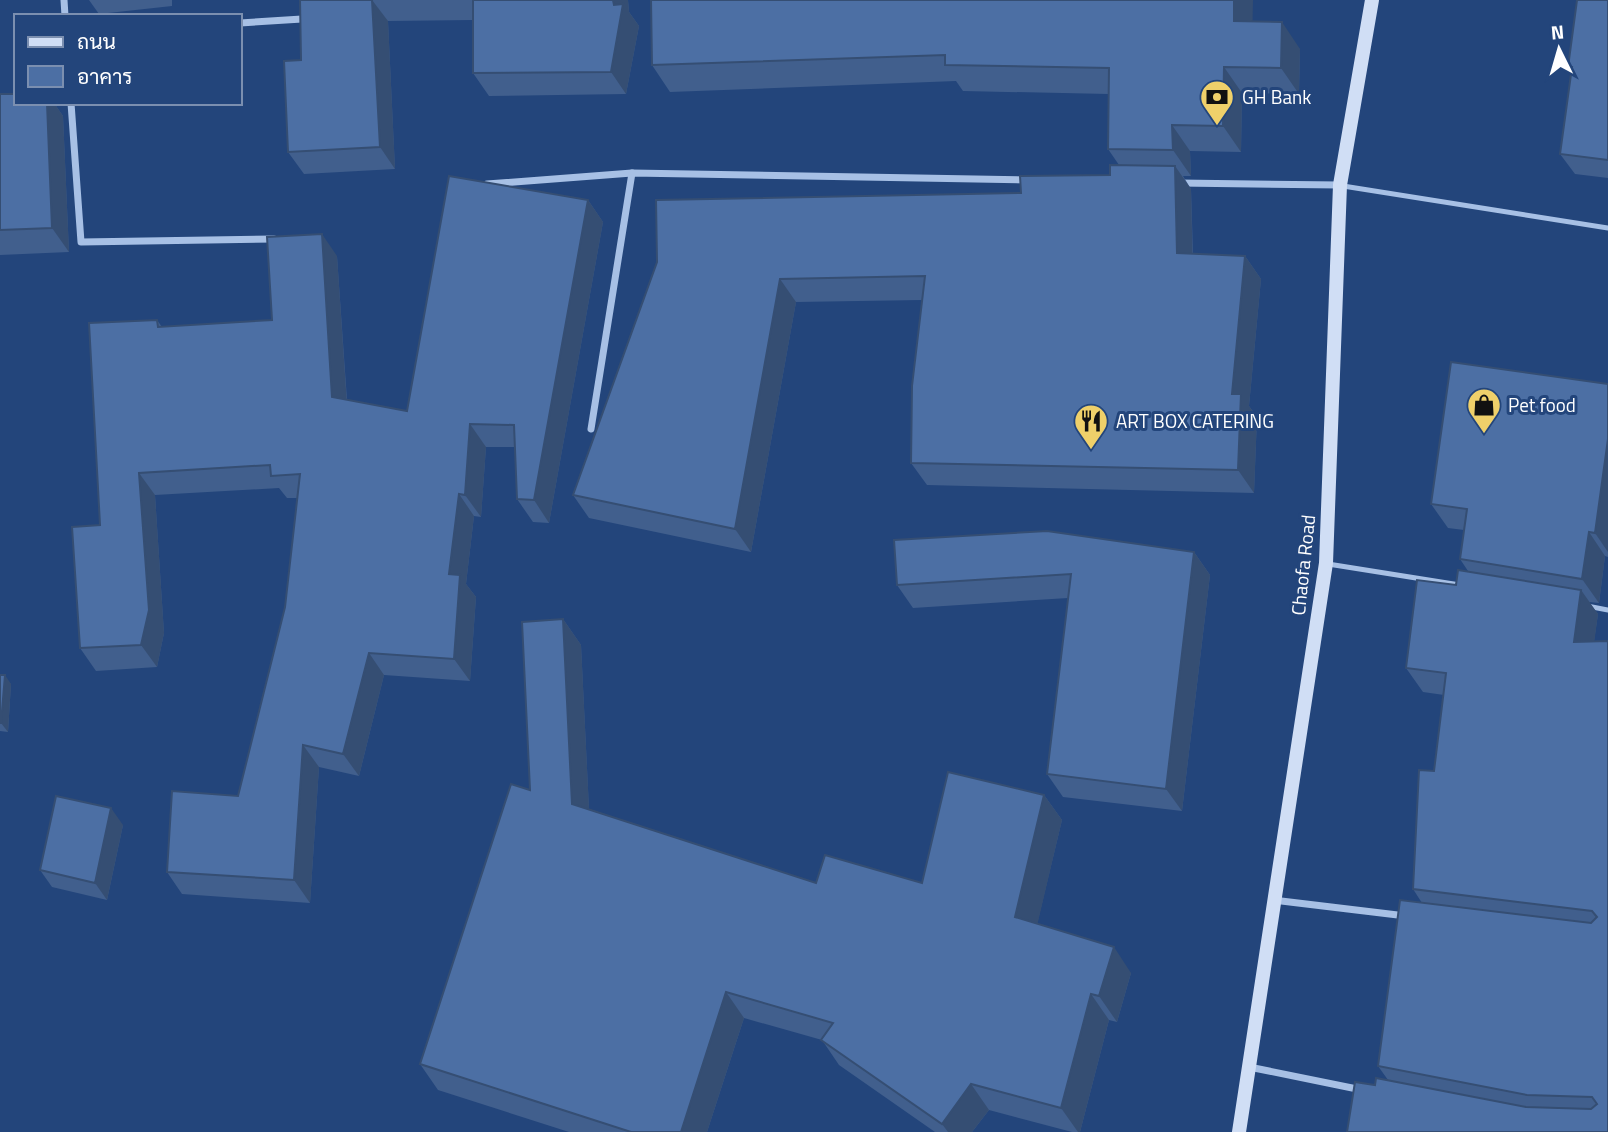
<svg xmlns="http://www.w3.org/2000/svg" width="1608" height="1132" font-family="'Titillium Web',Sarabun,sans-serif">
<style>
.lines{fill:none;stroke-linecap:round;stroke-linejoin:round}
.lane{stroke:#a7c0e5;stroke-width:5}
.street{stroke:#a7c0e5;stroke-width:7}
.secondary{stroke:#d0def5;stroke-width:14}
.wall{fill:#415f8d}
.shaded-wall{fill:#354e73}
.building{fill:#4c6fa4;stroke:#354e73;stroke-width:2}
.labels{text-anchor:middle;stroke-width:6;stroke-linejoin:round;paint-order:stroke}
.poi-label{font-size:19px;fill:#fff;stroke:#23457b;text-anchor:start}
.street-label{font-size:19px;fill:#fff;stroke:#23457b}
</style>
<rect width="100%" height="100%" fill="#23457b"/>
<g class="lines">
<g class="lane">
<polyline points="1343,186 1608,228"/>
<polyline points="1328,564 1460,585"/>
<polyline points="1587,606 1608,610"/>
</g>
<g class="street">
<polyline points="64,0 65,16"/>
<polyline points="240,23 302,19"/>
<polyline points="71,103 81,242 274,239"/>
<polyline points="1179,183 1340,185"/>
<polyline points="487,184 632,173 1028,180"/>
<polyline points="591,429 632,173"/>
<polyline points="1273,900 1406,916"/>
<polyline points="1249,1067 1362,1090"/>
</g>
<polyline class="secondary" points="1239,1132 1326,563 1340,185 1372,0"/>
</g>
<g class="wall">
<polygon points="89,0 172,0 172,6 99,14"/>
<polygon points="300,0 628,0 629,12 639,26 626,94 489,96 473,73 473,20 388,21 395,169 304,174 288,152 301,60"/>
<polygon points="1608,0 1608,178 1575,174 1560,154 1571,72 1568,67"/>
<polygon points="1253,22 1300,49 1299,94 1242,93 1241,152 1190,151 1191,176 1183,176 1191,189 1193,254 1245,256 1261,279 1249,406 1257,417 1254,493 927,485 911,463 922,300 796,302 751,552 589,518 573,495 657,262 1021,193 1110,175 1119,165 1108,149 1109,94 963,91 956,81 670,92 652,65"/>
<polygon points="0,94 16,103 54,103 63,116 69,252 0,255"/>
<polygon points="588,200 603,222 549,523 533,522 517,499 515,447 486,447 481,517 474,516 466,584 476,597 470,681 384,675 359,776 319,767 310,903 182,894 167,872 238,796 285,607 297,498 287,498 279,488 155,495 164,633 157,667 96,671 80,648 100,525 157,320 162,327 272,320 337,256 347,400 407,411"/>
<polygon points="1608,384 1608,557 1605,556 1599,603 1589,602 1598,614 1594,641 1608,1132 1375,1085 1388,1080 1378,1066 1422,903 1413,889 1434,771 1444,695 1423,692 1406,668 1456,585 1468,571 1460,559 1464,530 1448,528 1431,504"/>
<polygon points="1194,552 1210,575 1182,811 1063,797 1047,774 1068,598 913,608 897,585"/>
<polygon points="563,619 581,645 589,809 816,883 922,883 1044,795 1062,820 1037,924 1131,973 1117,1022 1109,1020 1080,1132 1072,1132 989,1110 972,1132 935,1132 839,1065 822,1040 744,1018 707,1132 569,1132 438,1090 420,1064 530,790"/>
<polygon points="0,675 11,684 8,732 0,731"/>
<polygon points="123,825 107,900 52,887 40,870"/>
</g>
<g class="shaded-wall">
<polygon points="372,0 388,21 395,169 380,147"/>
<polygon points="613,0 628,0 629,12 639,26 626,94 611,72"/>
<polygon points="1234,0 1253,0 1252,47 1234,21"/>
<polygon points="1282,22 1300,49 1299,94 1281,68"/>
<polygon points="1224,67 1242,93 1241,152 1223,126"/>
<polygon points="47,103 54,103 63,116 69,252 52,228"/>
<polygon points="1172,125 1190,151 1191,176 1173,150"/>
<polygon points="1175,166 1191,189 1193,276 1177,253"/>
<polygon points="588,200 603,222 549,523 534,500"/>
<polygon points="322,234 337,256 348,420 332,397"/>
<polygon points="1245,256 1261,279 1249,406 1257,417 1254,493 1238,470 1232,394"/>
<polygon points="780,279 796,302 751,552 735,529"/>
<polygon points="470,424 486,447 481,517 465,495"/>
<polygon points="1608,439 1608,552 1595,533"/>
<polygon points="139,473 155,495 164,633 157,667 141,645"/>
<polygon points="459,494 474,516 466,584 476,597 470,681 454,659 449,574"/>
<polygon points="1589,532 1605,556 1599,603 1582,579"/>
<polygon points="1194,552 1210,575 1182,811 1166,789"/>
<polygon points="1581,590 1598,614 1591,666 1574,642"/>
<polygon points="563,619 581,645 590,829 572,804"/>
<polygon points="369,653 384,675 359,776 343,754"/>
<polygon points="5,675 11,684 8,732 1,723"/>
<polygon points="303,745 319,767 310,903 294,880"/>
<polygon points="1044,795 1062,820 1033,943 1015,917"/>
<polygon points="111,808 123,825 107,900 95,883"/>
<polygon points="1114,947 1131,973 1117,1022 1099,996"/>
<polygon points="726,992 744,1018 707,1132 681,1132"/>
<polygon points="1091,994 1109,1020 1080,1132 1078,1132 1061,1108"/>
<polygon points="971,1084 989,1110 972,1132 948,1132 942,1124"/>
</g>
<g class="building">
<polygon points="300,0 372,0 380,147 288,152 284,61 301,60"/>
<polygon points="473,0 613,0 614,5 623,4 611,72 473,73"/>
<polygon points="651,0 1234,0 1234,21 1282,22 1281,68 1224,67 1223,126 1172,125 1173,150 1108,149 1109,68 945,65 945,55 652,65"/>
<polygon points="1577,0 1608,0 1608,160 1560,154 1572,67 1568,67"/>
<polygon points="0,94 16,94 16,103 47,103 52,228 0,230"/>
<polygon points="1110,165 1175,166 1177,253 1245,256 1232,394 1241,394 1238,470 911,463 912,386 925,276 780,279 735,529 573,495 657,262 656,200 1021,193 1020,176 1110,175"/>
<polygon points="449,176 588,200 534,500 517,499 514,425 470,424 465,495 459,494 449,574 460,575 454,659 369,653 343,754 303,745 294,880 167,872 172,791 238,796 285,607 300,474 271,476 270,465 139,473 149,610 141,645 80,648 72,527 100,525 89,323 157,320 158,327 272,320 267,237 322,234 332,397 407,411"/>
<polygon points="1451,362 1608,384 1608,439 1595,533 1589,532 1582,579 1460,559 1467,509 1431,504"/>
<polygon points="1047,531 1194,552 1166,789 1047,774 1071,574 897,585 894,540"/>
<polygon points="1458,570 1581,590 1574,642 1608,641 1608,1132 1347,1132 1355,1082 1375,1085 1376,1078 1526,1107 1591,1109 1597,1104 1592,1097 1527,1095 1378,1066 1400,900 1591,923 1597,917 1592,911 1413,889 1419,770 1434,771 1446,673 1406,668 1417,580 1456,585"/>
<polygon points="563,619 572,804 816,883 825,855 922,883 948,772 1044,795 1015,917 1114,947 1099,996 1091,994 1061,1108 971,1084 942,1124 821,1040 833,1023 726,992 681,1132 631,1132 420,1064 511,784 530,790 522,622"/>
<polygon points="0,675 5,675 1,723 0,723"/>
<polygon points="56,796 111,808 95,883 40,870"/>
</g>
<defs>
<g id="bank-pin" transform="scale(1.75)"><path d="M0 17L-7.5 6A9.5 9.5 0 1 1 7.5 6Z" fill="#efd06a" stroke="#23457b"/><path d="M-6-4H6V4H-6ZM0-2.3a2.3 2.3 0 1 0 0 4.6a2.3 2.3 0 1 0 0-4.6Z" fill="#111"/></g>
<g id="shop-pin" transform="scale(1.75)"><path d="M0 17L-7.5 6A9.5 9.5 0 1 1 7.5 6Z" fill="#efd06a" stroke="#23457b"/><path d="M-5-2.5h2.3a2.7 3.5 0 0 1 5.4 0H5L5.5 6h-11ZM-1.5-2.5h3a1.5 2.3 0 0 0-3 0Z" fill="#111"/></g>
<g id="restaurant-pin" transform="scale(1.75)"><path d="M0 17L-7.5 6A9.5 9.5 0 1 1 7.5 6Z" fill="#efd06a" stroke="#23457b"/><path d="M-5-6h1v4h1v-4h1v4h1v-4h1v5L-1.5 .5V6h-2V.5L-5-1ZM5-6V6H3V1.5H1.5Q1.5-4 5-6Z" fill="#111"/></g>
</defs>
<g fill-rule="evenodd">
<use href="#bank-pin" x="1217" y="97"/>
<use href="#shop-pin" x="1484" y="405"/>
<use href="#restaurant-pin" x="1091" y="421"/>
</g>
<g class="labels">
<g class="poi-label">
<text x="1242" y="104">GH Bank</text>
<text x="1508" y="412">Pet food</text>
<text x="1116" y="428">ART BOX CATERING</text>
</g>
<g class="street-label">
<text transform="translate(1303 565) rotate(-84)" y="7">Chaofa Road</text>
</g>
</g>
<rect x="14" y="14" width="228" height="91" fill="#23457b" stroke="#7b8fb0" stroke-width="2"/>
<rect x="28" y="37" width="35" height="10" fill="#d0def5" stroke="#7b8fb0" stroke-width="2"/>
<text x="77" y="49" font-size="21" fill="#ffffff">ถนน</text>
<rect x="28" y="66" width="35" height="21" fill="#4c6fa4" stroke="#7b8fb0" stroke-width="2"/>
<text x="77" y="84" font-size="21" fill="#ffffff">อาคาร</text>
<g transform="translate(1559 49) rotate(355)" stroke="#23457b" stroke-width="5" paint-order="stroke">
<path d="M0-5L12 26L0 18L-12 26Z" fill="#ffffff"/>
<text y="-10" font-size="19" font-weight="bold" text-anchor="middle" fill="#ffffff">N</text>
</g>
</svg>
